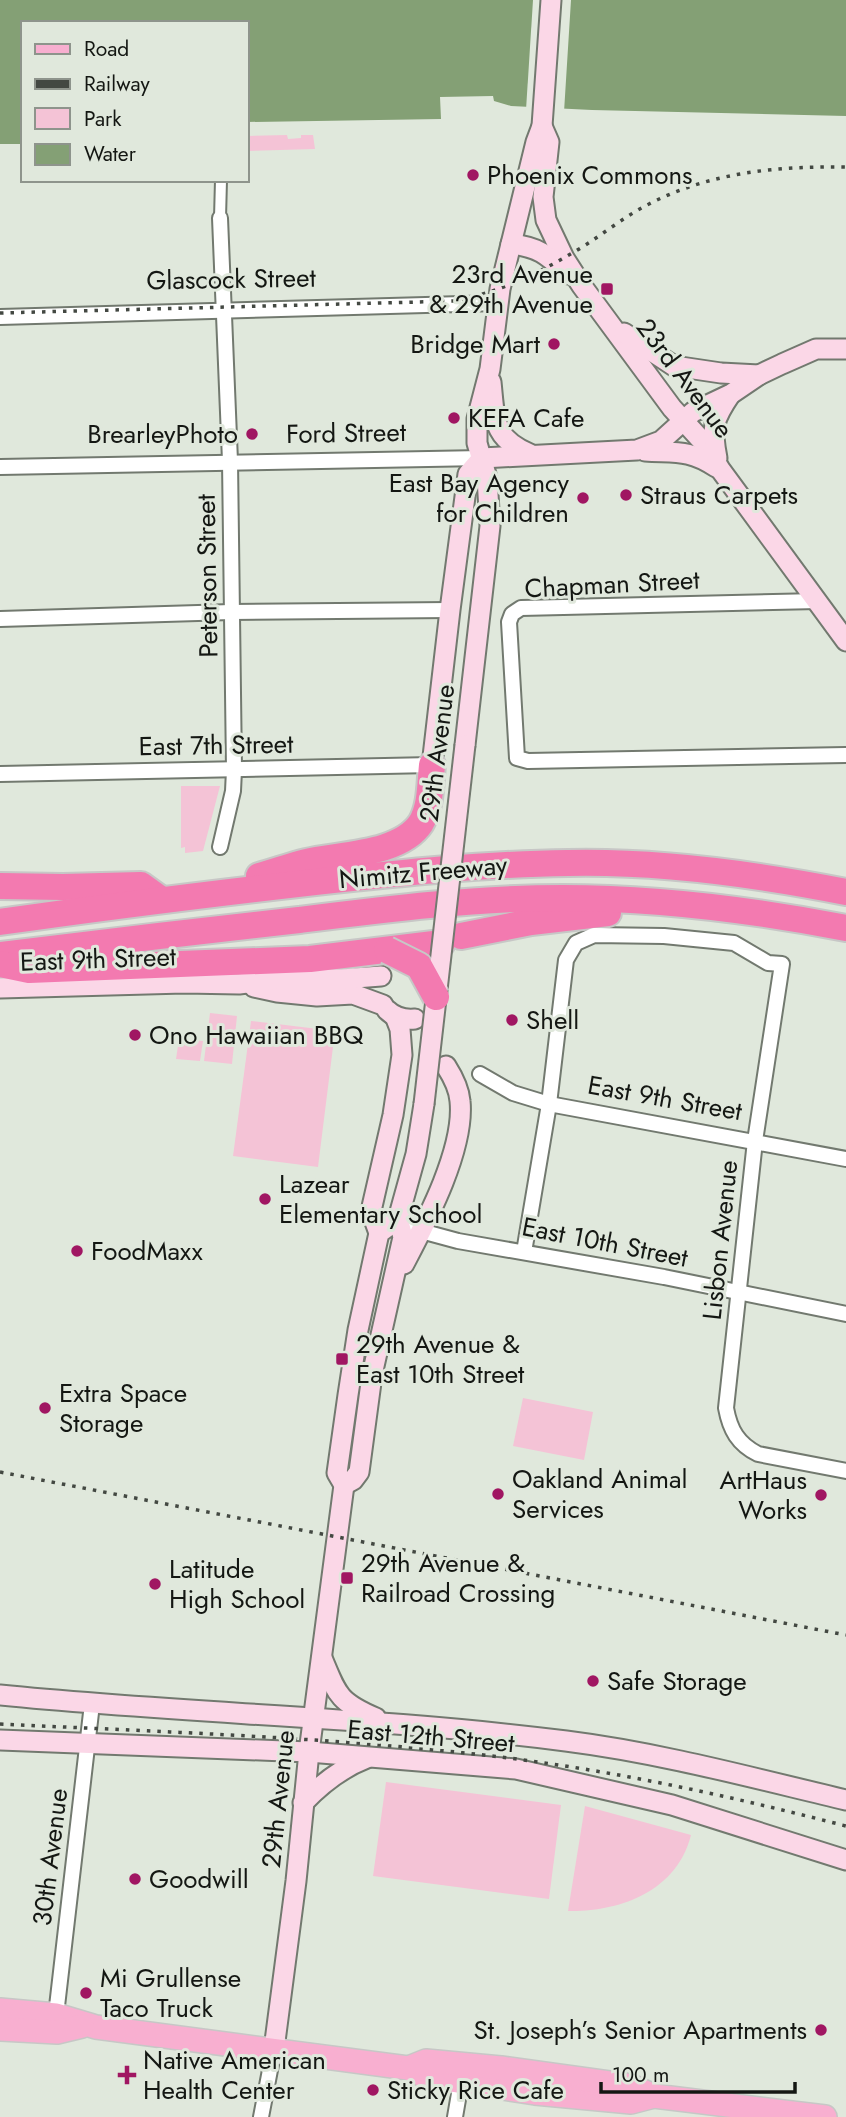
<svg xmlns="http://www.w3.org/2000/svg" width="846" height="2117" font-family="Jost,sans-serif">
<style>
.green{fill:#f4c3d6}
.water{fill:#84a075}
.pier{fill:#e0e8dc}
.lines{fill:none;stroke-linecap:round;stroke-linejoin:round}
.pedestrian-casing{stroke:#72796f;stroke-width:14}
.minor-casing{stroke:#72796f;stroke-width:18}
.secondary-casing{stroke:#72796f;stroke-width:23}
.primary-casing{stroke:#c7c7c6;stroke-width:26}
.motorway-casing{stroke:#c7c7c6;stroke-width:30}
.pedestrian{stroke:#fff;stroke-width:10}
.minor{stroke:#fff;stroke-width:14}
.secondary{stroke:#fbd7e7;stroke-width:19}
.primary{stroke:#f8afd0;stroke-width:23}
.motorway{stroke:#f37ab0;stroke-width:26}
.rail{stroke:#434842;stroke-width:3.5;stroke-dasharray:3.5 7;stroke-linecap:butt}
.secondary-bridge-casing{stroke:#72796f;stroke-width:23;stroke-linecap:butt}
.motorway-bridge-casing{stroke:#c7c7c6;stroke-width:30;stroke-linecap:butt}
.secondary-bridge{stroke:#fbd7e7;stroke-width:19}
.motorway-bridge{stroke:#f37ab0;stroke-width:26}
.poi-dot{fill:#a01662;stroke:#e0e8dc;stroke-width:2.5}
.labels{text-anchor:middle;stroke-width:6;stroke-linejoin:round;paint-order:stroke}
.poi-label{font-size:26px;fill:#141713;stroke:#e0e8dc;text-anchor:start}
.street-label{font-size:26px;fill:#141713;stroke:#e0e8dc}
</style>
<rect width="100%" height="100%" fill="#e0e8dc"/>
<g class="green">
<polygon points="287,135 288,139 301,138 301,135 313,135 315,149 247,151 247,136"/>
<polygon points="181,786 220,786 203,851 185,853 185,847 181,848"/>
<polygon points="210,1013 237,1016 232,1064 204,1061"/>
<polygon points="251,1021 335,1031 318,1167 233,1156"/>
<polygon points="179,1039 203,1041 200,1061 176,1059"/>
<polygon points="523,1398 593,1412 584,1460 513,1446"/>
<polygon points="386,1782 561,1805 549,1899 373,1876"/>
<path d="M585,1806L691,1835C677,1891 620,1912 568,1911Z"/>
</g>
<polygon class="water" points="0,0 846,0 846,116 592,110 511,106 494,101 493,96 440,97 441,119 247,122 247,23 23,23 23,144 0,144"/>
<polygon class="pier" points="533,0 571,0 564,112 526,110"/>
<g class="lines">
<g class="pedestrian-casing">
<polyline id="pedestrian" points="220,218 221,180"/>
</g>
<g class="minor-casing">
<g id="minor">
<polyline points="0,317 498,303"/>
<polyline points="0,467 482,458"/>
<polyline points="818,601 521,608 512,614 509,622 517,758 528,761 846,755"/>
<polyline points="0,619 231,612 450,610"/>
<polyline points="0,774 432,765"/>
<polyline points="220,847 233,791 234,770 230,461 220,218"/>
<polyline points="480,1074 513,1093 549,1104 846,1159"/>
<polyline points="398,1219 421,1231 458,1241 664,1277 846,1314"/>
<path d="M524,1252L549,1104L566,960L576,943L594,935L664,936L734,943L768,963L782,964L755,1141L726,1408C730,1430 738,1444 758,1454L846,1471"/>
<polyline points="56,2015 92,1704"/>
<polyline points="261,2117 274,2049"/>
<polyline points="455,2117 461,2082"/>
</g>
</g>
<g class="secondary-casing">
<g id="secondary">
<polyline points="542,126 549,142 543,197 546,220 564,258 582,286 672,408 703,442 720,469 846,641"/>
<path d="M511,244C539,247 547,255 568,274"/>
<polyline points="624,333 674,366 721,373 759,375"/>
<path d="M491,382C495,419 492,438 530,454"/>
<path d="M645,451C675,453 689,449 716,467"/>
<polyline points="482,458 637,450 661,441 693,412 731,394 759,375 782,364 816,349 846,349"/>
<path d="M717,458C711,428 713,420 730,395"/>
<polyline points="465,745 490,526 487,478 477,443 477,419 490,369 500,289 536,142 542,126 551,0"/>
<polyline points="432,765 450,610 468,474 482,458"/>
<polyline points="254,987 277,992 317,996 353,994 383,1005"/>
<polyline points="0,988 184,983 239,984 278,979 342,979 381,976"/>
<path d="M387,1010C395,1018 404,1020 415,1019"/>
<polyline points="379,1233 371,1211 393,1115 402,1055 400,1029 395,1016"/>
<path d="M404,1264C426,1222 465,1149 460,1101C459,1088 453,1077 446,1066"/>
<polyline points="344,1485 353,1480 359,1472 372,1375 403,1237 398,1219 416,1154 424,1104"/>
<path d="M322,1658C337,1694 338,1702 376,1718"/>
<path d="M0,1695C188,1714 378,1717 566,1741C661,1753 753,1778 846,1800"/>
<polyline points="0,1740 309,1752 516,1769 672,1805 846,1860"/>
<path d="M303,1803C322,1783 341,1768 367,1758"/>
<polyline points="274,2049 296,1881 309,1752 344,1485 337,1473 348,1395 358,1330 379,1233 398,1219"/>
</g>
</g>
<g class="primary-casing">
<g id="primary">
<polyline points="0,2010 56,2015 96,2027 408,2068 425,2076 535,2093 631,2102 654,2096"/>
<polyline points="0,2029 57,2032 82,2026"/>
<polyline points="411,2067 426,2061 501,2068 631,2086 654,2096 825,2117"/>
</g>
</g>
<g class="motorway-casing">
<g id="motorway">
<path d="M259,876C274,872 290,866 306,862C339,854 400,855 421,823C431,806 430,784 432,765"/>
<polyline points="0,886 63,887 141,885 159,898"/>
<path d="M0,922C105,907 210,894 315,882C399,873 483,864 568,863C660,861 755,874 846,892"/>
<polyline points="461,936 531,922 608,913"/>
<path d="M0,955C100,943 199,931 299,920C387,909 474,898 563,898C658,898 753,910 846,928"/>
<polyline points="0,964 29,970 310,959 442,943"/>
</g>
</g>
<use href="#pedestrian" class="pedestrian"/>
<use href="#minor" class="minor"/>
<use href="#secondary" class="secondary"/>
<use href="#primary" class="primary"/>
<use href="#motorway" class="motorway"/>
<g class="rail">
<path d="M0,313L456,301C503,291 546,270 587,244C607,231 627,215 649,204C711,172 778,166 846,167"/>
<polyline points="0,1472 846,1635"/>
<path d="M0,1724C164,1732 329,1737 492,1756C612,1770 730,1796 846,1826"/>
</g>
<g class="secondary-bridge-casing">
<polyline id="secondary-bridge" points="424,1104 465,745"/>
</g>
<g class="motorway-bridge-casing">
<polyline id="motorway-bridge" points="387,950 419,966 436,997"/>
</g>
<use href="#secondary-bridge" class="secondary-bridge"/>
<use href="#motorway-bridge" class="motorway-bridge"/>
</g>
<g class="poi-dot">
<circle cx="473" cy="175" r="7"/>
<rect x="600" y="282" width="14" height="14" rx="3.5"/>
<circle cx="554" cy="344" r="7"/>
<circle cx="454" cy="418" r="7"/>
<circle cx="252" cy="434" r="7"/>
<circle cx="626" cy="495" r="7"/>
<circle cx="583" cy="498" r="7"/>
<circle cx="512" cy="1020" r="7"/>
<circle cx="135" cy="1035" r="7"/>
<circle cx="265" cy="1199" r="7"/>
<circle cx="77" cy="1251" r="7"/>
<rect x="335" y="1352" width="14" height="14" rx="3.5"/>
<circle cx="45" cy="1408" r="7"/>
<circle cx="498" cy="1494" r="7"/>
<circle cx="821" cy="1495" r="7"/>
<rect x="340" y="1571" width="14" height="14" rx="3.5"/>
<circle cx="155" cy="1584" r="7"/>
<circle cx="593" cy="1681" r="7"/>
<circle cx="135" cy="1879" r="7"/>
<circle cx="86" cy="1993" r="7"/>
<circle cx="821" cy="2030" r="7"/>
<path d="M123.5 2064.5h7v7h7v7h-7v7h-7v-7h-7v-7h7z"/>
<circle cx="373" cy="2090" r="7"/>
</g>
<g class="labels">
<g class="poi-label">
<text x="487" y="184">Phoenix Commons</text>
<text x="593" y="283" text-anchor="end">23rd Avenue<tspan x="593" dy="30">&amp; 29th Avenue</tspan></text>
<text x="540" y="353" text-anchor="end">Bridge Mart</text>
<text x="468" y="427">KEFA Cafe</text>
<text x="238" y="443" text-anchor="end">BrearleyPhoto</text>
<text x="569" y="492" text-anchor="end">East Bay Agency<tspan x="569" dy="30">for Children</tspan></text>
<text x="640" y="504">Straus Carpets</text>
<text x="526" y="1029">Shell</text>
<text x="149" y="1044">Ono Hawaiian BBQ</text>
<text x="279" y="1193">Lazear<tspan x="279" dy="30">Elementary School</tspan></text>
<text x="91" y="1260">FoodMaxx</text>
<text x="356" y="1353">29th Avenue &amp;<tspan x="356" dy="30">East 10th Street</tspan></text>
<text x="59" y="1402">Extra Space<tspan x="59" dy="30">Storage</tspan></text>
<text x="512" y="1488">Oakland Animal<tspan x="512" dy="30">Services</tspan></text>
<text x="807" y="1489" text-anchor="end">ArtHaus<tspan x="807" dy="30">Works</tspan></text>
<text x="361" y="1572">29th Avenue &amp;<tspan x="361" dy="30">Railroad Crossing</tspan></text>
<text x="169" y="1578">Latitude<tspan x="169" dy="30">High School</tspan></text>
<text x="607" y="1690">Safe Storage</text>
<text x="149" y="1888">Goodwill</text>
<text x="100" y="1987">Mi Grullense<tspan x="100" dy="30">Taco Truck</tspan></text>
<text x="807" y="2039" text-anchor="end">St. Joseph’s Senior Apartments</text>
<text x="143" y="2069">Native American<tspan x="143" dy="30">Health Center</tspan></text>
<text x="387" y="2099">Sticky Rice Cafe</text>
</g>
<g class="street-label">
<text transform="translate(231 279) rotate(-1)" y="9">Glascock Street</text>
<text transform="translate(685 378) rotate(53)" y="9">23rd Avenue</text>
<text transform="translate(346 433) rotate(-1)" y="9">Ford Street</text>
<text transform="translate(207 576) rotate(-91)" y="9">Peterson Street</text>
<text transform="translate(612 584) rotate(-3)" y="9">Chapman Street</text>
<text transform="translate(216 745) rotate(-1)" y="9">East 7th Street</text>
<text transform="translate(437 753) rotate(-83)" y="9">29th Avenue</text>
<text transform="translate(423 872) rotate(-5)" y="9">Nimitz Freeway</text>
<text transform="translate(98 959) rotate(-2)" y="9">East 9th Street</text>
<text transform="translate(665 1098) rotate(10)" y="9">East 9th Street</text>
<text transform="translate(720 1240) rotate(-84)" y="9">Lisbon Avenue</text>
<text transform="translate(605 1242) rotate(11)" y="9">East 10th Street</text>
<text transform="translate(431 1736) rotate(5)" y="9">East 12th Street</text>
<text transform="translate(278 1799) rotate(-84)" y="9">29th Avenue</text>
<text transform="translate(50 1857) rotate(-83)" y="9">30th Avenue</text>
</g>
</g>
<rect x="21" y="21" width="228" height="161" fill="#e0e8dc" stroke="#8e948c" stroke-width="2"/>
<rect x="35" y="44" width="35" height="10" fill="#f8afd0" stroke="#8e948c" stroke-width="2"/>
<text x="84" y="56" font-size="21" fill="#141713">Road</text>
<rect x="35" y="79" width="35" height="10" fill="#434842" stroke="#8e948c" stroke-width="2"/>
<text x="84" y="91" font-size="21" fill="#141713">Railway</text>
<rect x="35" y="108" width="35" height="21" fill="#f4c3d6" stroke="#8e948c" stroke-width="2"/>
<text x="84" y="126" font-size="21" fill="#141713">Park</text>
<rect x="35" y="144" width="35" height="21" fill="#84a075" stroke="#8e948c" stroke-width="2"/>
<text x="84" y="161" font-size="21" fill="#141713">Water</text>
<path d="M601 2082v10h194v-10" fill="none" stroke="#141713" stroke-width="3.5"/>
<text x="612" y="2082" font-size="21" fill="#141713" stroke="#e0e8dc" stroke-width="5" paint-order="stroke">100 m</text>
</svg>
